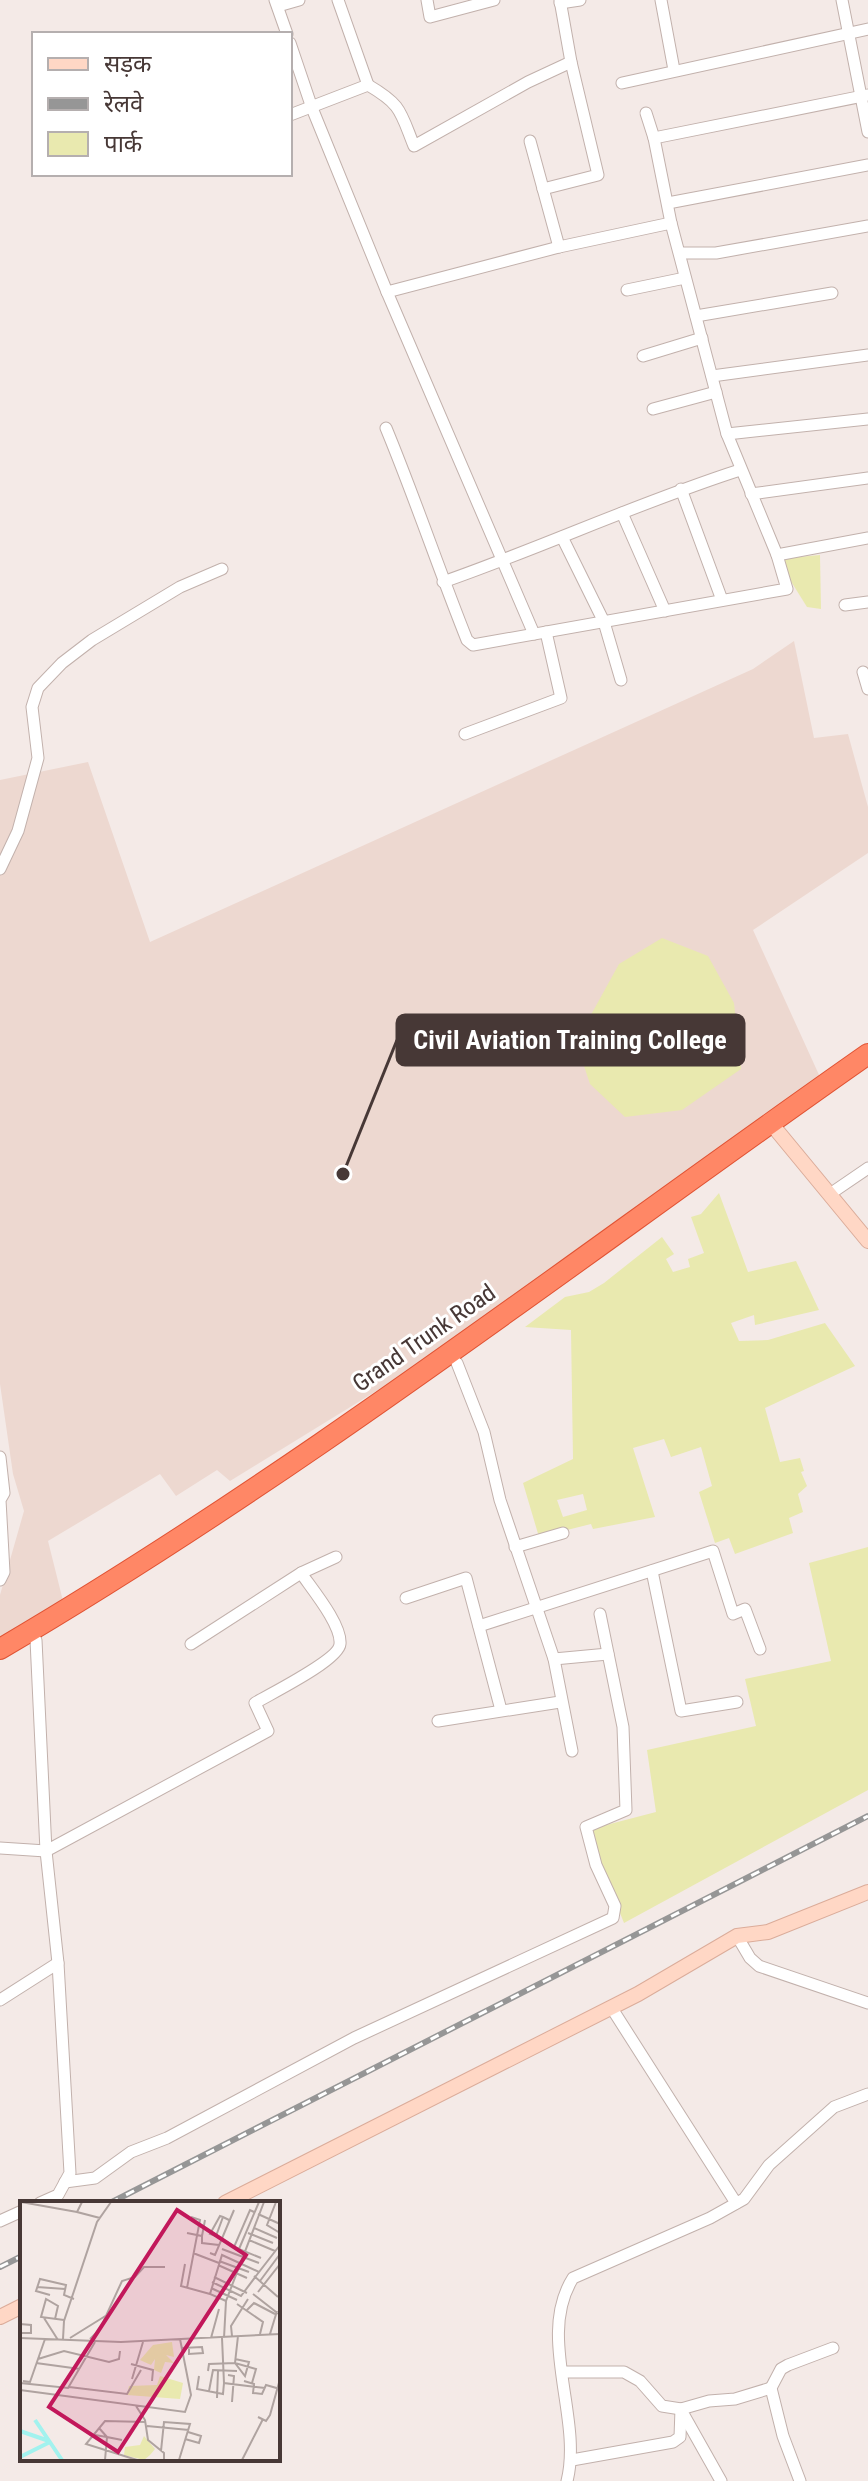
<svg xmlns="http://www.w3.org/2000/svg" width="868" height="2481" font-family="'Roboto Condensed','Noto Sans Devanagari',sans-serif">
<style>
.education{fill:#edd8d0}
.green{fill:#e9e9af;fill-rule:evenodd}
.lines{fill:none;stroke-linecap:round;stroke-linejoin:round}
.street-casing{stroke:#c2b1ac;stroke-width:13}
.secondary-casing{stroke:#dbac9a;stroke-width:16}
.highway-casing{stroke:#e05334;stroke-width:22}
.street{stroke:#fff;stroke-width:11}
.secondary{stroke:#ffd7c5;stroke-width:14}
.highway{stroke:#ff8766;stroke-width:20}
.rail-casing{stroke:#969696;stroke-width:6}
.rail{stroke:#fff;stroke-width:3;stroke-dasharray:9;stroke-linecap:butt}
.labels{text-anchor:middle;stroke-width:6;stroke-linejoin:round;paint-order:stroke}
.street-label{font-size:24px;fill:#473836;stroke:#fff}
.inset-river{fill:none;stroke:#a2f2ee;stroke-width:4}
.inset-road{fill:none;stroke:#afa3a0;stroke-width:2}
.view{fill:#c2185b;fill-opacity:0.15;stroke:#c2185b;stroke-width:4}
.inset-edge{fill:none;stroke:#473836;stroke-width:4}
.leader{fill:none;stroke:#473836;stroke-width:3}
.callout-dot{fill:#473836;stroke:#fff;stroke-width:3}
.callout{fill:#473836;stroke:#473836;stroke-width:3}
.callout-label{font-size:26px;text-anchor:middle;font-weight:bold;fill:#fff}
</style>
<rect width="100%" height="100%" fill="#f4eae7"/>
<polygon class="education" points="794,641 814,738 848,734 868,807 868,853 753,930 820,1077 425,1361 230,1481 217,1470 176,1496 160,1474 48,1541 63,1601 0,1642 0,1595 24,1511 13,1474 0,1384 0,780 88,762 150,942 753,669"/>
<g class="green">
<polygon points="820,555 821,609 807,607 777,559"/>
<polygon points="662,938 708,956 734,1003 741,1069 682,1110 625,1117 590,1084 576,1042 619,964"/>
<path d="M719,1193L748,1272L796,1261L819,1310L755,1325L754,1315L731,1323L739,1341L768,1340L825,1323L855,1366L765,1408L780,1462L800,1458L804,1471L801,1472L807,1486L798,1494L803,1512L789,1518L793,1533L735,1554L729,1538L715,1543L699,1492L712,1486L701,1447L671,1457L664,1439L633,1448L655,1517L593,1529L591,1524L539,1537L523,1483L573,1459L571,1330L525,1327L565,1297L589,1292L604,1283L662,1237L674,1254L666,1259L673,1272L690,1267L688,1259L704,1253L691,1217L701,1214ZM583,1494L587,1510L563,1517L557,1500Z"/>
<polygon points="868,1547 868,1790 624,1923 587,1830 656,1812 647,1750 756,1726 745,1679 831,1661 809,1563"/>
</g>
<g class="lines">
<g class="street-casing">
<g id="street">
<polyline points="275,0 287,34"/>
<polyline points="427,0 430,17 494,0"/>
<polyline points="661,0 674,70"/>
<polyline points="842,0 868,132"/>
<polyline points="560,3 580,0"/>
<polyline points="278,6 299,0"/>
<polyline points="290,43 312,108 387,292 534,634"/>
<polyline points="622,83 868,29"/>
<path d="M368,85C402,105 400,111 414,146L528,82L571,62"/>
<polyline points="868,95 654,138 671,223 727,434 777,555 868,538"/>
<polyline points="646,113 654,138"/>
<polyline points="290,115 368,85 338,0"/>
<polyline points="530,141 559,247"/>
<polyline points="543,189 598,175 571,62 560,0"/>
<polyline points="668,203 868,165"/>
<polyline points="680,253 716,253 868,226"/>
<polyline points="627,290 685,278"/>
<polyline points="387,292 559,247 671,223"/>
<polyline points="696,316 832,293"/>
<polyline points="643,356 702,338"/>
<polyline points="712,376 868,355"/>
<polyline points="653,409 716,392"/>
<path d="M386,428C415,498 439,570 467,640L473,645L787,589L777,555"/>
<polyline points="727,434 868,419"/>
<polyline points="681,489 722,600"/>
<polyline points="751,494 868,478"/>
<polyline points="622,513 665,611"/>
<polyline points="562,537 604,622 621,680"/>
<path d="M443,582C543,547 640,502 740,470"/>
<polyline points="845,605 868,602"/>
<polyline points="863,672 868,689"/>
<polyline points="465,734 561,698 546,632"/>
<polyline points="0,869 18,831 38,758 32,707 38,688 62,663 92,640 180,587 222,569"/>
<polyline points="830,1194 868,1168"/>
<polyline points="457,1363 484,1432 500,1500 554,1659 572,1751"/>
<polyline points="0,1457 4,1493 0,1500 4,1572 0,1580"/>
<polyline points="515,1547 563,1533"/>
<polyline points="652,1571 681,1711 737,1702"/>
<polyline points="406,1598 466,1578 501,1710"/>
<polyline points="479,1626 713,1551 733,1614 745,1609 760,1649"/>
<polyline points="36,1640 46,1851 58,1963 70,2173 58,2195 40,2203"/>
<polyline points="191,1644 301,1573 336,1557"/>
<polyline points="554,1659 608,1654"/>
<polyline points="438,1721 560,1702"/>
<path d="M0,1848L46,1851L268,1731L255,1703C270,1694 339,1660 340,1644C342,1625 312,1589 301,1573"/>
<polyline points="737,1936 750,1958 759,1966 868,2003"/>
<polyline points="0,2000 58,1963"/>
<polyline points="611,2007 736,2203"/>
<polyline points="65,2182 95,2178 131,2152 167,2138 354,2038 613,1918 615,1906 596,1865 586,1827 626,1810 623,1727 600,1614"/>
<polyline points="0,2221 22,2211"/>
<polyline points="562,2372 624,2372 640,2381 662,2406 681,2409 709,2401 735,2399 771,2388"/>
<polyline points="681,2410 721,2481"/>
<polyline points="572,2460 673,2442 680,2437 681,2409"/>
<path d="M567,2481C583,2418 536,2336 573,2278L710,2218L744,2199L769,2165L834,2107L868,2094"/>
<polyline points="800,2481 783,2436 771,2388 781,2369 788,2365 833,2348"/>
</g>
</g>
<g class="secondary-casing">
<g id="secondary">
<polyline points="769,1121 868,1241"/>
<polyline points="225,2203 638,1994 737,1936 768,1932 868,1892"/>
<polyline points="0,2317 22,2306"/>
</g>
</g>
<g class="highway-casing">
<path id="highway" d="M0,1649C303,1471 581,1255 868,1054"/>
</g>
<use href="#street" class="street"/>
<use href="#secondary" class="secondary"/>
<use href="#highway" class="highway"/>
<g class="rail-casing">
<g id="rail">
<polyline points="110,2203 868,1816"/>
<polyline points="0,2267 22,2256"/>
</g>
</g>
<use href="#rail" class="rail"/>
</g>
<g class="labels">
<g class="street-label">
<text transform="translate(424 1338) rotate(-35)" y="8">Grand Trunk Road</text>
</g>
</g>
<g transform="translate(20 2201)">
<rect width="260" height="260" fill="#f4eae7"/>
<path d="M152,141L154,156L146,154L154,162L145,161L141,172L134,169L135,158L131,164L120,159L133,144ZM140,175L163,182L160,198L107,194L109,185L137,184ZM124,235L135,248L130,254L124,259L104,254L105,246L120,244Z" fill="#e9e9af"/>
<path class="inset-river" d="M15,219L42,259M0,230L29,240M0,256L30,241"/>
<path class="inset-road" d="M1,1L57,11M62,1L57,11L80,17M256,1L247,24L260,32M234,11L230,9L214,46L241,57M238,13L260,23M203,16L196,35L190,33L200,15L203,16L209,19M234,27L257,37M167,32L182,35L185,19M228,32L253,42M182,35V42L199,44M229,39L255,50M202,48L239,62M219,48L239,1M173,52L199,62M190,52L195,54L214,9M199,60L229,71M165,63L161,85L190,93M198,64L227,77M234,75L258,96M194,76L227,92M240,80L260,53M192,81L221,95L239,71M17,86L45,88M167,87L180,19L171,16M191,87L217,99M238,91L260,63M233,93L260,114M30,94L16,90L20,78L46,84L44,94L54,98M206,100L190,93L202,54L239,71L260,44M217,103L243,121L240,133M227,109L234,102L255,113M24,117L38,139M35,118L38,105L26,98L21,116L44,119M0,123L11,124V132H0M250,133L257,110M212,135L211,125L228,98M0,137L101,141L260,133M50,137L87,114M191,137L199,108M202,137L204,182L245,187M204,137L206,100L244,1M43,138L44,120L77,21L91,1M70,138L80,128L102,80L115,76L124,66H145M161,147H162L182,146L183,152L169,153V147M18,158L44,150L89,161L99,158L100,150M215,158L229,161L225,175L215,162L218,135M16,162L60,168M111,163L133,169L132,180M188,170L189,163L215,162L236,168L232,182M208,174L214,175L212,201M179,175L177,188L203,193L204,182M112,178L123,141M3,180L10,181L25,138M224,180L234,183L233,192L242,193L246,184L260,188M0,182L48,187L75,141M49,186L107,193L121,169M0,189L165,211L171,194L160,138M189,190L193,169L217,170M197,197L198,170M116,205L125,219L128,239L144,252V259M238,216L246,220L250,214L260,178M127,225L169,229M79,227L87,236L102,239M75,234L87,236L85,259M165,238L179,242L181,235L168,231M141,250L144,221L170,223L159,259M117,259L66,243L85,220L126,221M222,259L243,218"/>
<path class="view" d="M157,9L226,54L98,251L29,206Z"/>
<rect width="260" height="260" class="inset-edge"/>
</g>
<path class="leader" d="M343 1174L397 1040"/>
<circle class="callout-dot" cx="343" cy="1174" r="8"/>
<rect class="callout" x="397" y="1015" width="347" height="50" rx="8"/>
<g class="callout-label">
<text x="570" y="1049">Civil Aviation Training College</text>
</g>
<rect x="32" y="32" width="260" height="144" fill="#ffffff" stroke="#b5afaf" stroke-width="2"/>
<rect x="48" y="58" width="40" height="12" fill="#ffd7c5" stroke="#b5afaf" stroke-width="2"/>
<text x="104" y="72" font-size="24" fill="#473836">सड़क</text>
<rect x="48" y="98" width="40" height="12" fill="#969696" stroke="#b5afaf" stroke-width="2"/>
<text x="104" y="112" font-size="24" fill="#473836">रेलवे</text>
<rect x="48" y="132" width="40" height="24" fill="#e9e9af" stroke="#b5afaf" stroke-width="2"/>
<text x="104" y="152" font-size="24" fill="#473836">पार्क</text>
</svg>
